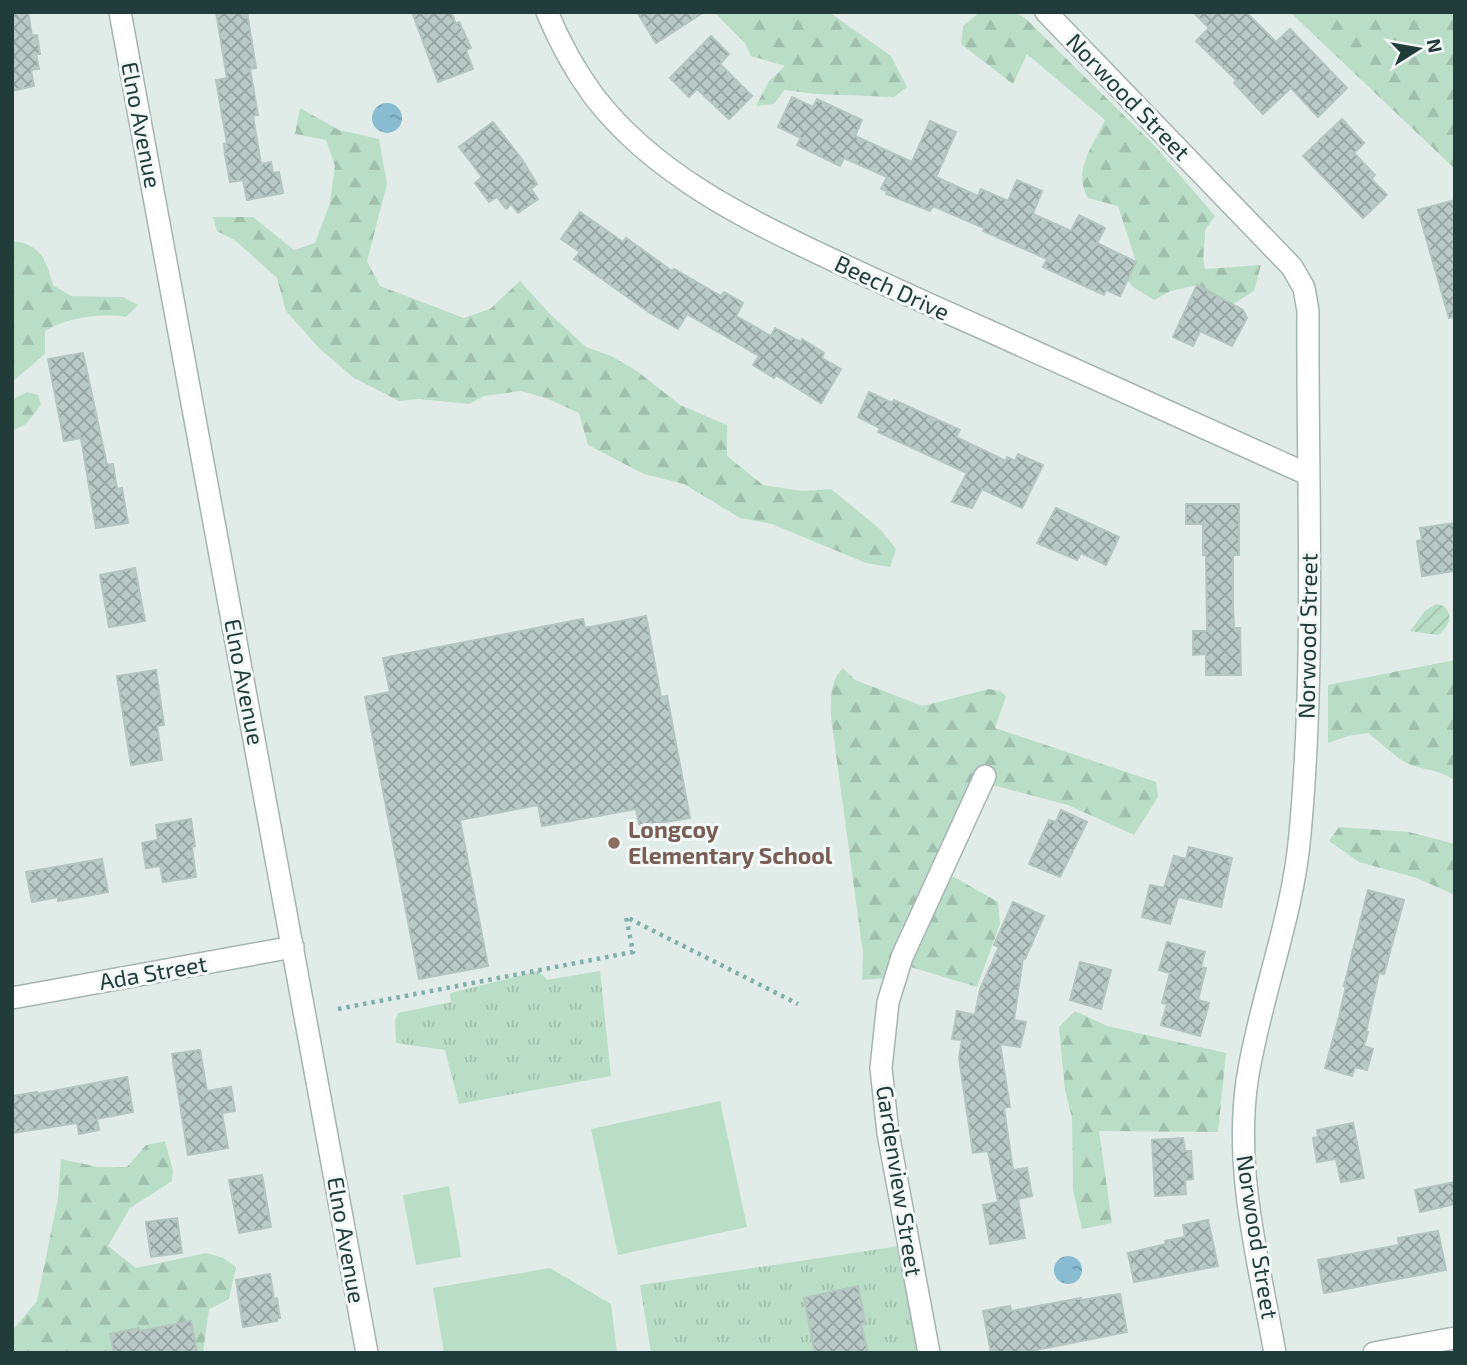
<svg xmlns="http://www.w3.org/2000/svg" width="1467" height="1365" font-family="'Exo 2',sans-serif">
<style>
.grass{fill:url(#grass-tufts)}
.forest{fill:url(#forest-firs)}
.garden{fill:url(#garden-furrows)}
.pitch{fill:#baddc8}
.water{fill:url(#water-ripples)}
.building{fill:url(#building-cross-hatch);stroke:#b4c5c0;stroke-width:2}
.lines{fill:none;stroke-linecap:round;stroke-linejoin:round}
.street-casing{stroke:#a4b4b0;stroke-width:24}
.path{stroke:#81afa7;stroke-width:4.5;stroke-dasharray:3.5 5;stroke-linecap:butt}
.street{stroke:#fff;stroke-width:21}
.education-dot{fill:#8d6e63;stroke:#f2f8f6;stroke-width:2.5}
.labels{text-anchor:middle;stroke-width:6;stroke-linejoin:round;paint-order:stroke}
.street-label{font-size:23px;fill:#213c39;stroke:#f2f8f6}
.education-label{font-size:23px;font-weight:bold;fill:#785e54;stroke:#f2f8f6;text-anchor:start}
</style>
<defs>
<pattern id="grass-tufts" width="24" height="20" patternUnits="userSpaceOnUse" patternTransform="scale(1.75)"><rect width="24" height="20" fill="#baddc8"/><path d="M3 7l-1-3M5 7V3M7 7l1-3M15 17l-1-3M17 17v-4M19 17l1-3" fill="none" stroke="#a0bfad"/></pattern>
<pattern id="forest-firs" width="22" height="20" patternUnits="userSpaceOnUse" patternTransform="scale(1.75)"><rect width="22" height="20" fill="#baddc8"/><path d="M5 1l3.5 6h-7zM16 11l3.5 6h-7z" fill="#a0bfad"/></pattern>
<pattern id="garden-furrows" width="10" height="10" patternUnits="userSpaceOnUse" patternTransform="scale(1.75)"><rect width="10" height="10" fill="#baddc8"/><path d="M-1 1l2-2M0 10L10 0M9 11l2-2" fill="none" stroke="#a0bfad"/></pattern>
<pattern id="water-ripples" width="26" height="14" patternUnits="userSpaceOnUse" patternTransform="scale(1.75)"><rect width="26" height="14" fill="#89bcd1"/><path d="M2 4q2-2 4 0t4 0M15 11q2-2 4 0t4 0" fill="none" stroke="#709aab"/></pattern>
<pattern id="building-cross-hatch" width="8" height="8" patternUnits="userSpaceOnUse" patternTransform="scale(1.75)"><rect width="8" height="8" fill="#b9c9c5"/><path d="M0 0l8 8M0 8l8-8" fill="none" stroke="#96a4a1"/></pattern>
</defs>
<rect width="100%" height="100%" fill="#e1ece8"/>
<g class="grass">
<polygon points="539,971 547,980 600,971 611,1076 459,1104 445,1050 396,1043 395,1021 398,1013 451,1002 450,993"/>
<polygon points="899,1246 919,1353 651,1353 640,1285"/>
</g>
<g class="forest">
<polygon points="714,12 829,12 891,56 907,87 894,97 816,94 784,90 774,104 756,106 769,81 785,66 751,56 745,43"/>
<path d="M980,12H1014L1025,18L1154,145L1215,216L1205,230C1206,243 1201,255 1205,269L1261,265L1254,291L1233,304L1197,285L1171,291L1154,300L1133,287L1127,280L1136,262L1118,206L1088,198C1072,171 1093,146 1105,120L1027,54L1013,84L961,44L963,26Z"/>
<polygon points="1290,12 1452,12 1455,17 1455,169"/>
<polygon points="300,108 339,130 379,139 387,184 367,261 380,286 464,318 490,309 520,281 549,313 586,347 611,356 637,371 680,405 727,425 727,456 763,485 802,491 831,489 880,529 896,549 890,567 866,563 772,524 740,518 684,484 644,474 588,445 579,413 546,398 521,391 484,396 469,404 419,399 399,401 354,378 319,348 286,311 277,278 236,241 217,231 213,217 253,217 294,250 315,243 330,203 335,166 326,140 295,134"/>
<path d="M12,241C41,244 46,260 53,285L71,296L123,297L138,305L126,317C99,313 69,317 45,331V354L12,382Z"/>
<polygon points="27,392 38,395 41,405 26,424 12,431 12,400"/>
<path d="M1455,660V781C1442,769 1419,771 1403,761C1392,754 1380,742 1368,733L1348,736L1328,743V685Z"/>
<path d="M843,668L855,680L923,706L989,689L1000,691L1006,696L995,728L1156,782L1158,797L1134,835L1068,805L977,781L924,892L954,877L998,902L1000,924L977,987L894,962L887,978L862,980L863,953L831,717C831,699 829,681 843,668Z"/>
<polygon points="1339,827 1409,832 1455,844 1455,895 1417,878 1359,862 1329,841"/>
<polygon points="1075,1011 1107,1026 1226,1053 1218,1132 1099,1131 1112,1223 1082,1229 1073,1190 1072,1118 1065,1090 1059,1027"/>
<polygon points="165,1141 173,1171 172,1181 130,1208 108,1246 136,1268 206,1253 223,1258 236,1267 229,1299 209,1309 203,1353 12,1353 12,1331 37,1301 58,1198 61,1159 98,1167 127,1167 146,1145"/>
</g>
<path class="garden" d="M1436,604L1444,606C1454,616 1449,627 1438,635L1410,631L1425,611Z"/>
<g class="pitch">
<polygon points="720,1101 747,1227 618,1255 591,1129"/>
<polygon points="449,1186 461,1257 416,1265 403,1195"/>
<polygon points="550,1268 611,1304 617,1353 444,1353 433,1288"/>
</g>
<g class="water">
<circle cx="387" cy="118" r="15"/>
<circle cx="1068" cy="1270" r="14"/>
</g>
<g class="building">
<polygon points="12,12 28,12 32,36 37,35 40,54 36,54 39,69 31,70 34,86 12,91"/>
<polygon points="216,12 247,12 256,68 250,69 258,115 253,116 261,164 271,162 273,173 279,172 283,193 247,200 243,180 230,182 225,155 224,144 227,143 216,80 227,78"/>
<polygon points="412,12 451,12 456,24 459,22 471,48 466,50 473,69 438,82"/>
<polygon points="637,12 704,12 656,43"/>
<polygon points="1193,12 1246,12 1276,42 1290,29 1347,88 1318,117 1291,88 1263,114 1234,83 1236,80 1196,41 1209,28"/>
<polygon points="711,36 729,54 720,64 752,96 729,119 697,89 689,97 670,78"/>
<polygon points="792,97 813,107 817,99 862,120 855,136 912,162 930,121 956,132 936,177 978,196 981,189 1008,201 1017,180 1042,191 1033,214 1071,231 1079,215 1105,228 1097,243 1136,262 1120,296 1106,290 1104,295 1043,267 1047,259 983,231 984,228 933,206 930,211 886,194 887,191 881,189 887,177 844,158 840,166 797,145 801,138 778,127"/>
<polygon points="1342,119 1364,143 1354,153 1375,175 1371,179 1387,195 1363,218 1303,156"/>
<polygon points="493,122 521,158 537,184 531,189 538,199 518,213 511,204 506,209 497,197 489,202 475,183 482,177 459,147"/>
<polygon points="1455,200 1455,317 1449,318 1418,210"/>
<polygon points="580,212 623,242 626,238 672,271 674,269 721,296 724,292 743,303 736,316 771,336 775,328 801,342 802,339 824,353 822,358 841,369 821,403 776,375 774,378 753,365 759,356 687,314 678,329 650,313 574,259 580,252 561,239"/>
<polygon points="1197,285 1243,310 1247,318 1232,346 1200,331 1193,346 1173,337"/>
<polygon points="83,353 107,465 113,464 117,489 122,488 128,523 96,528 81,438 64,441 48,359"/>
<polygon points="869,392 892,403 894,400 960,430 956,437 1006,461 1007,457 1015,461 1018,454 1043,465 1022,508 982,489 972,508 952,502 967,473 878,432 880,428 858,417"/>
<polygon points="1186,504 1239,504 1239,555 1233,555 1233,606 1234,628 1240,628 1241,675 1206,675 1206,654 1193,655 1193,631 1207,631 1206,555 1203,555 1203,524 1186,524"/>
<polygon points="1056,508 1119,537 1106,565 1081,553 1077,560 1037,543"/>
<polygon points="1455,523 1455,571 1422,576 1417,541 1422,540 1420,528"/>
<polygon points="135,568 145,621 109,627 100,575"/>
<polygon points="646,616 661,697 667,696 690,818 641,826 639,824 636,809 542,826 538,805 460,820 488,966 419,979 365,697 390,692 383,658 583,619 585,628"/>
<polygon points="156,670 164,725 157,726 162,760 131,765 117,676"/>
<polygon points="1061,810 1087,822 1060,877 1029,864 1049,820 1056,822"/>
<polygon points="191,819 195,846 192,847 196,877 163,882 160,866 146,868 142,843 158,840 156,825"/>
<polygon points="1189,847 1232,858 1221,907 1178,897 1170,924 1142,917 1150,885 1164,888 1174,856 1186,859"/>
<polygon points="102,859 108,892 58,901 58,897 32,902 26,872"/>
<polygon points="1368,890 1404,900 1384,974 1379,973 1366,1032 1368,1032 1364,1046 1373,1049 1367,1070 1355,1067 1352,1076 1325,1068 1339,1017 1346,986 1344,986"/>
<polygon points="1013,902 1044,916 1025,959 1023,958 1014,1020 1026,1022 1020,1047 1000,1044 1010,1107 1004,1108 1013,1170 1027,1168 1032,1196 1018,1199 1025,1238 990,1244 983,1205 998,1202 988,1151 973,1153 959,1058 962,1040 952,1039 957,1011 975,1015 980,989 999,947 994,945"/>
<polygon points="1167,942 1205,952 1201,967 1206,968 1198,1000 1209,1003 1200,1036 1161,1025 1167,1004 1162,1003 1170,973 1159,970"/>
<polygon points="1080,962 1111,970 1101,1009 1070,1000"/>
<polygon points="200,1050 207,1091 231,1087 235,1111 222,1113 228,1148 188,1155 172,1054"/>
<polygon points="127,1077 133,1112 97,1119 99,1130 79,1134 77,1123 12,1133 12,1096 37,1092 37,1094"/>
<polygon points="1353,1123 1364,1178 1341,1182 1336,1159 1317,1162 1313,1138 1318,1137 1317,1130"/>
<polygon points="1183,1138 1185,1151 1191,1151 1193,1179 1185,1180 1186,1194 1155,1196 1152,1140"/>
<polygon points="262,1175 271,1227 239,1233 229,1180"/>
<polygon points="1455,1182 1455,1204 1420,1212 1415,1190"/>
<polygon points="177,1218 182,1253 151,1257 146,1222"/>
<polygon points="1208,1220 1218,1266 1134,1282 1128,1253 1166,1244 1165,1241 1185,1237 1183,1225"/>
<polygon points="1438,1231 1446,1270 1324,1293 1318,1260 1399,1245 1398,1238"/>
<polygon points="270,1274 274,1299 277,1298 280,1318 277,1318 277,1321 243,1327 236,1280"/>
<polygon points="858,1286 865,1323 861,1324 868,1353 815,1353 804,1298"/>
<polygon points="1120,1294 1127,1332 1021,1353 991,1353 983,1311 1010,1306 1011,1311 1081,1298 1081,1300"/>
<polygon points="191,1321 197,1353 114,1353 110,1334 139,1328 140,1331"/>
</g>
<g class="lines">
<g class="street-casing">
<g id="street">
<polyline points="120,12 367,1353"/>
<path d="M547,12C559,41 574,69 593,95C653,174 747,220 835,261C886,285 937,308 989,331C1095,379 1201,426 1307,474"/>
<path d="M1046,12L1292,267L1304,288L1308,311C1307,485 1316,660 1300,834C1293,918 1260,997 1247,1081C1234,1172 1259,1263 1275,1353"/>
<polyline points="12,998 293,947"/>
<polyline points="929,1353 888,1133 881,1068 888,1002 902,957 985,776"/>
<polyline points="1374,1353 1455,1338"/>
</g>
</g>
<polyline class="path" points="338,1009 633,952 626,917 798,1004"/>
<use href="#street" class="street"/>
</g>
<circle class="education-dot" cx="614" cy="843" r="7"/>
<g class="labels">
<g class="street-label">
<text transform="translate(1128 97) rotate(46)" y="8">Norwood Street</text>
<text transform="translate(141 125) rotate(79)" y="8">Elno Avenue</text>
<text transform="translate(892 288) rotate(25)" y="8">Beech Drive</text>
<text transform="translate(1308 636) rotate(-89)" y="8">Norwood Street</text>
<text transform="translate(244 682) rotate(79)" y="8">Elno Avenue</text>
<text transform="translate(153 973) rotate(-10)" y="8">Ada Street</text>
<text transform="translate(899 1181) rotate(81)" y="8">Gardenview Street</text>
<text transform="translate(1257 1237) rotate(81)" y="8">Norwood Street</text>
<text transform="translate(346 1240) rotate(80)" y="8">Elno Avenue</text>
</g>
<g class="education-label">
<text x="628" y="838">Longcoy<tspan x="628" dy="26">Elementary School</tspan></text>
</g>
</g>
<rect width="1467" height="1365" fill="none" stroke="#213c39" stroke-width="28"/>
<g transform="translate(1418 49) rotate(79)" stroke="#f2f8f6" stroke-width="5" paint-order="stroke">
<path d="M0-5L12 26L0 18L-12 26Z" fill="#213c39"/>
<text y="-10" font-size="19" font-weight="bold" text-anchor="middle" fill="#213c39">N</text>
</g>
</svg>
